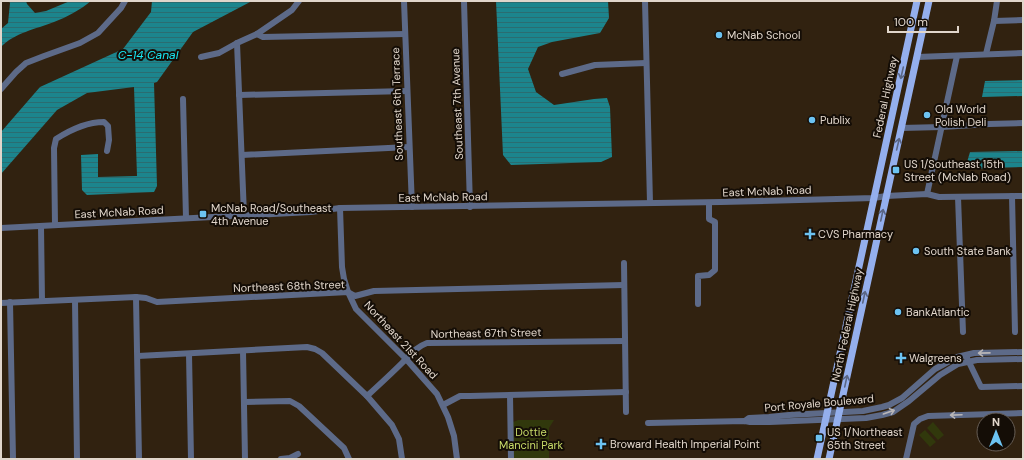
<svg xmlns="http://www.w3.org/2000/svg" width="1024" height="460" font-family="'DM Sans',sans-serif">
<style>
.green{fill:#31380c}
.water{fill:url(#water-rules)}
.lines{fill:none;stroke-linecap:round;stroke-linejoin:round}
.minor{stroke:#5d6a88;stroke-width:6}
.major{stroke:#94afed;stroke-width:7}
.oneway{stroke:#5a6685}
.oneway2{stroke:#b9b6b7}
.poi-dot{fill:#6cc3f2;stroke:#140d06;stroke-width:1.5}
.labels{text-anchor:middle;stroke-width:4;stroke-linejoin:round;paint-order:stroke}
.poi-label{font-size:11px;fill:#e1d6cb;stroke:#140d06;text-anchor:start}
.street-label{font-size:11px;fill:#e1d6cb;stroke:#140d06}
.park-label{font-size:11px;fill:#c8db68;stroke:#140d06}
.water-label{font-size:12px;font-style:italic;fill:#17e8f5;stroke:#140d06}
</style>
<defs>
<pattern id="water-rules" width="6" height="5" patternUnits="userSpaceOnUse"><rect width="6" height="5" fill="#1c858d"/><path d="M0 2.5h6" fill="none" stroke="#2a6d71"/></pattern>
</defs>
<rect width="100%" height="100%" fill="#312210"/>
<g class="green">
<polygon points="518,420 554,420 549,428 549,459 514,459 513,422"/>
<polygon points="933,422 944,435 938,440 927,428"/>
<polygon points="925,430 936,442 930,447 919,435"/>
</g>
<g class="water">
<path d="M9,1H26L27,4L35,13L46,11L70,1H91C80,10 67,17 54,22C36,29 14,33 1,47V29L8,23L10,3Z"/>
<polygon points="152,1 252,1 193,32 157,82 154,83 157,186 154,192 87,195 82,190 81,155 98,154 98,177 137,176 134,87 87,93 57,110 1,174 1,132 40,87 123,49 151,12"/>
<polygon points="496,1 608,1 609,18 600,33 552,42 538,47 528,69 536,92 554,105 594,99 607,98 610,107 612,157 601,162 511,165 503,155"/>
<polygon points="1023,80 1023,96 982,97 985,81"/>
<polygon points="1023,151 1023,167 965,169 970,152"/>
</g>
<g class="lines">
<g class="minor">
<polyline points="404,1 412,207"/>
<polyline points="464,1 470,207"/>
<polyline points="645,1 650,203"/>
<polyline points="994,21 1023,20"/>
<polyline points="257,34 263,37 405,34"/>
<polyline points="237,43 244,215"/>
<polyline points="986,54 994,21 997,1"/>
<polyline points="201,57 219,53 237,43 257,34 292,10 299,1"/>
<polyline points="917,57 1023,53"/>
<polyline points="562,74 595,65 646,63"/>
<polyline points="1,89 16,72 26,63 44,56 80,43 98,33 121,8 125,1"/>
<polyline points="239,95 407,91"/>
<polyline points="183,99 186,218"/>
<polyline points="901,128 942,127 989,124 1023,123"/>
<polyline points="242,155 409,147"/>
<polyline points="927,194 957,56"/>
<polyline points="1012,196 1015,332"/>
<polyline points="958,197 963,332"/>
<polyline points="340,208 342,267 344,279 348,292 356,309 406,359 437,394 448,417 454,436 457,459"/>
<path d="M55,225L54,148L56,139C70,130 87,122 104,122L108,126L109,140L107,151"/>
<polyline points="41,226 42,301"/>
<polyline points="1,228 311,212 340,208 721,202 874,198 886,196 927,194 939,197 1023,196"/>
<polyline points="624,263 626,412"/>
<polyline points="136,297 139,459"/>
<polyline points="75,300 77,459"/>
<polyline points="10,302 13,459"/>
<polyline points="1,303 136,297 146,298 157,302 348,292 355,296 374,291 624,285"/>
<polyline points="698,304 698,276 709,275 715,270 715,222 709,219 709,203"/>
<polyline points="243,351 245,459"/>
<polyline points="189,354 191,459"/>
<polyline points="138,356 307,347 315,349 322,353 367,396 392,425 399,439 402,459"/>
<polyline points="967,358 981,387 1023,386"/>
<polyline points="510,395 511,459"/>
<path d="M367,396C379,385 391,374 402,363C410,355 416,347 427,343L625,341"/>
<polyline points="244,402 290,401 299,406 344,448 349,459"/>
<polyline points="443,405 460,396 470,396 626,392"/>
<polyline points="745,421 749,418 769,417 789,415 863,411 882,407 889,405 902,398 935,369 957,357 974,353 1023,352"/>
<polyline points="648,423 745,421 750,422 770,422 866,418 882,415 893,412 909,401 940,375 958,364 977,360 1023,359"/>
<polyline points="281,459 290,458 298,454"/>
<polyline points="906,459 914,424 920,419 928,416 1023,413"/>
</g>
<g class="major">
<polyline points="817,459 917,1"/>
<polyline points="829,459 929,1"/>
</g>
</g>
<defs><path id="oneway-shaft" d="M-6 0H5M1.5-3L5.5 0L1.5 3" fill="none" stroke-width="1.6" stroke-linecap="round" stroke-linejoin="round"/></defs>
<g class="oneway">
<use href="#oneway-shaft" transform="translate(902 73) rotate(103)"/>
<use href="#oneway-shaft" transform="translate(898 144) rotate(-77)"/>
<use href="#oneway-shaft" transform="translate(882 215) rotate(-78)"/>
<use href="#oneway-shaft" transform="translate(864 297) rotate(-78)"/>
<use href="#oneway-shaft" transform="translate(846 381) rotate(-78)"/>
</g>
<g class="oneway2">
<use href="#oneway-shaft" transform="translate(984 353) rotate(179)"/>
<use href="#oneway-shaft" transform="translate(889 412) rotate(-19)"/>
<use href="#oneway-shaft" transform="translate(956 415) rotate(178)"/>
</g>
<g class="poi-dot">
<circle cx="719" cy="35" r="4"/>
<circle cx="927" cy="115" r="4"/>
<circle cx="812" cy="120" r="4"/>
<rect x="892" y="166" width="8" height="8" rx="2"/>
<rect x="199" y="210" width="8" height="8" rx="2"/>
<path d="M808 228h4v4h4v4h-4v4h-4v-4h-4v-4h4z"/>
<circle cx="916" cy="251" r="4"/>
<circle cx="898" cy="312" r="4"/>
<path d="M899 352h4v4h4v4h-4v4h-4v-4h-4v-4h4z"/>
<rect x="815" y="434" width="8" height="8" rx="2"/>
<path d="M599 438h4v4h4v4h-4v4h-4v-4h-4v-4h4z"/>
</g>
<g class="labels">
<g class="poi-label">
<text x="727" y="39">McNab School</text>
<text x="935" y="113">Old World<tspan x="935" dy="13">Polish Deli</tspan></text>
<text x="820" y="124">Publix</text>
<text x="904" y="168">US 1/Southeast 15th<tspan x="904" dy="13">Street (McNab Road)</tspan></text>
<text x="211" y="212">McNab Road/Southeast<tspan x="211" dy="13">4th Avenue</tspan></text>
<text x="818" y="238">CVS Pharmacy</text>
<text x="924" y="255">South State Bank</text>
<text x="906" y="316">BankAtlantic</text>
<text x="909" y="362">Walgreens</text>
<text x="827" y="436">US 1/Northeast<tspan x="827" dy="13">65th Street</tspan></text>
<text x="610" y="448">Broward Health Imperial Point</text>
</g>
<g class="street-label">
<text transform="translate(885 97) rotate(-78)" y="4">Federal Highway</text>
<text transform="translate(397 104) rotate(-92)" y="4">Southeast 6th Terrace</text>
<text transform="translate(457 104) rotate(-92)" y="4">Southeast 7th Avenue</text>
<text transform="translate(767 191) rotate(-2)" y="4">East McNab Road</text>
<text transform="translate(443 197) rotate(-1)" y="4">East McNab Road</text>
<text transform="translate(119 212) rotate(-3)" y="4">East McNab Road</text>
<text transform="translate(289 286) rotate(-2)" y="4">Northeast 68th Street</text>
<text transform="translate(847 325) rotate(-78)" y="4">North Federal Highway</text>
<text transform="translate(486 333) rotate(-1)" y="4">Northeast 67th Street</text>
<text transform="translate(401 340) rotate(47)" y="4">Northeast 21st Road</text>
<text transform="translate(819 403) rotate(-5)" y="4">Port Royale Boulevard</text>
</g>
<g class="park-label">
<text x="531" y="436">Dottie<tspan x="531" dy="13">Mancini Park</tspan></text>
</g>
<g class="water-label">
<text x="148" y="59">C-14 Canal</text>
</g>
</g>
<rect width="1024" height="460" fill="none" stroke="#e1d6cb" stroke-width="4"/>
<g transform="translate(996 432)"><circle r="19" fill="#140d06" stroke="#665d55"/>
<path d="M0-3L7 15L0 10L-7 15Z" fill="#6cc3f2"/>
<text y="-6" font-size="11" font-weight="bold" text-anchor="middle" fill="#e1d6cb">N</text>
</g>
<path d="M888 26v6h70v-6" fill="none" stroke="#e1d6cb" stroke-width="2"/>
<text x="894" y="26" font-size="12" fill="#e1d6cb" stroke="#140d06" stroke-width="3" paint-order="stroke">100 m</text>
</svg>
